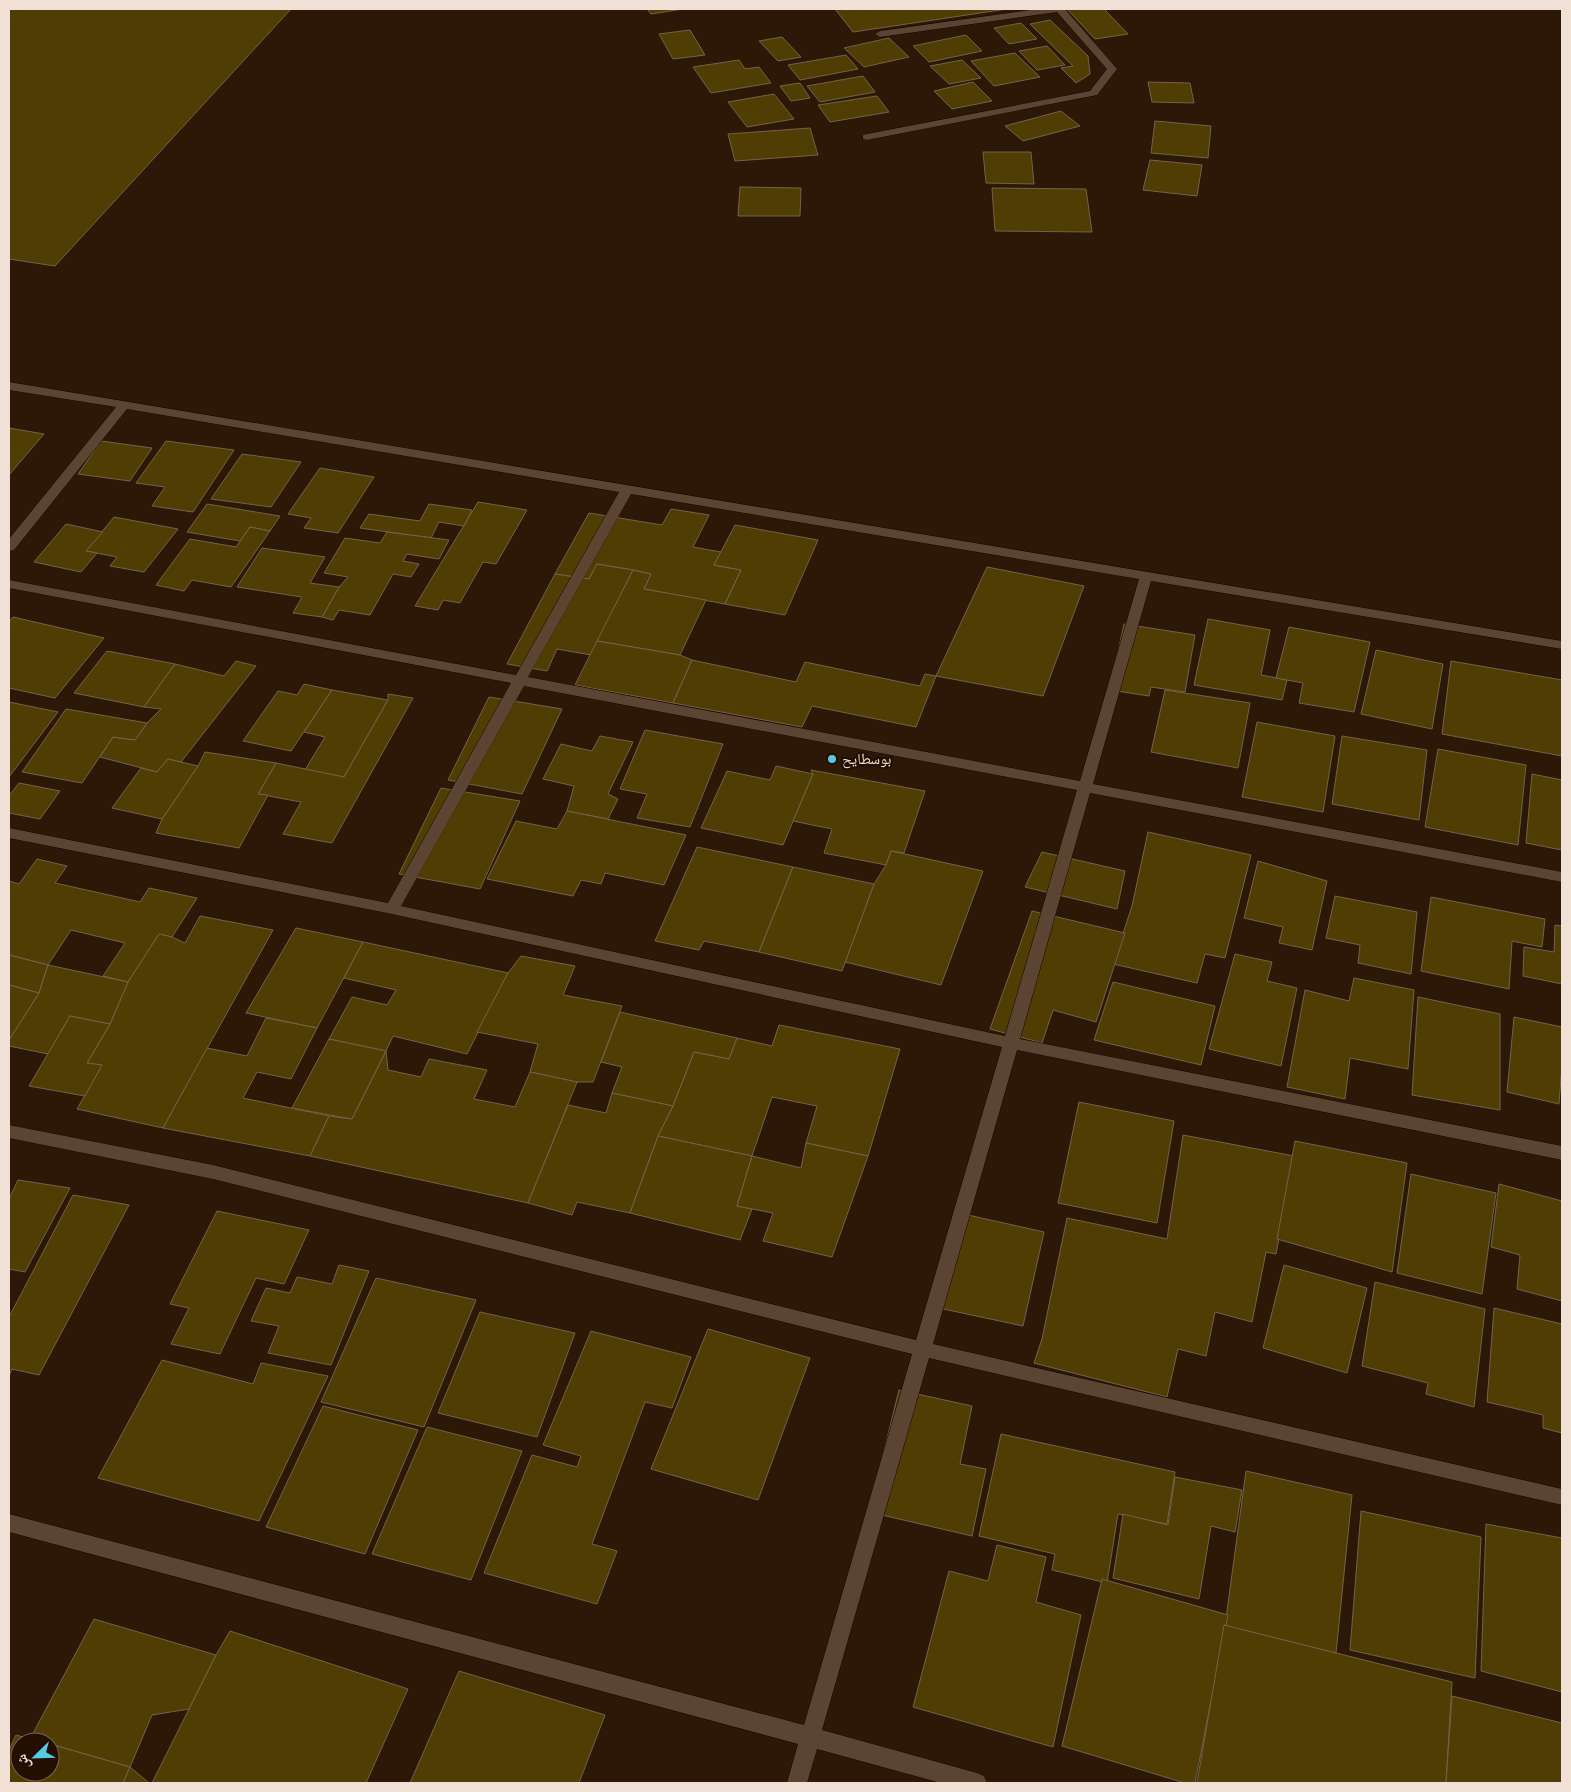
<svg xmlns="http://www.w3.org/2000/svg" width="1571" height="1792" font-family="'Noto Sans','Noto Naskh Arabic',sans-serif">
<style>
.building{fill:#503d04;stroke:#706449}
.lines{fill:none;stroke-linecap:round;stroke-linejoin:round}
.minor-casing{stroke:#150300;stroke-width:1}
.minor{fill:#5c4433;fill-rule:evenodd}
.poi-dot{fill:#58c9e3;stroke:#230f02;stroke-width:2}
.labels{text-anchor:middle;stroke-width:4.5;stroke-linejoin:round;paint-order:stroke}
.poi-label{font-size:15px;fill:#f0e0d6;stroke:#230f02;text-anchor:start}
</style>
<rect width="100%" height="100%" fill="#2d1808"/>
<g class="building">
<polygon points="9,9 291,9 55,266 9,259"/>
<polygon points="647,9 683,9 651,14"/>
<polygon points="835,9 1007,9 853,32"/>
<polygon points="1067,9 1104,9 1128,34 1095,39"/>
<polygon points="1050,20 1088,56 1090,74 1076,83 1061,68 1073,66 1030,24"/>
<polygon points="1021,23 1037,39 1009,44 994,28"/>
<polygon points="690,30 705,55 673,59 659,34"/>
<polygon points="966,35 982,51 929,62 913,46"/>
<polygon points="782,37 801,57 778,61 759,41"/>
<polygon points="889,38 909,57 864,67 844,48"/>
<polygon points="1047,46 1065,65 1037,70 1019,51"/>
<polygon points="1015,53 1040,77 994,86 971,61"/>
<polygon points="846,55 858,69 800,80 788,65"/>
<polygon points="739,60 745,69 759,67 771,83 711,93 693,67"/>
<polygon points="962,60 981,78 949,84 930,66"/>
<polygon points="863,76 875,92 820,102 807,86"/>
<polygon points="973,82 992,101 952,109 934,91"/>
<polygon points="1148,82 1190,83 1194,103 1152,102"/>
<polygon points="800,83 810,98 791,101 780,86"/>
<polygon points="774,94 794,119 747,127 728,102"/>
<polygon points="877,96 889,112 830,122 818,105"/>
<polygon points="1061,111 1080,126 1023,141 1005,126"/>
<polygon points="1155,121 1211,126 1208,158 1151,153"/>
<polygon points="810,128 818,155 735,161 728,134"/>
<polygon points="983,152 1031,152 1034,184 986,183"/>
<polygon points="1150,160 1202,165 1197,196 1143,190"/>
<polygon points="740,187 801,188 800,216 738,216"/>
<polygon points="992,188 1086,189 1092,232 995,231"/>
<polygon points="9,428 44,434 9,475"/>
<polygon points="101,441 152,448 130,481 78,474"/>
<polygon points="166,441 234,450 193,512 152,506 165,487 136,483"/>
<polygon points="242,454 301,462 271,507 211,499"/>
<polygon points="320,468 374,477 338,533 304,528 311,518 288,514"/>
<polygon points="478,502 527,510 496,564 483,562 460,603 443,600 438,610 415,606"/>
<polygon points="207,504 280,516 270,531 250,527 240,541 187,532"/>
<polygon points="429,504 472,510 464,526 439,522 431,538 360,528 369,514 420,521"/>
<polygon points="671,509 709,515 693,547 721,552 714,565 741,570 725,604 644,589 651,574 633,570 597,564 589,579 555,574 589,513 662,525"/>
<polygon points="114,517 178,529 144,572 110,566 117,557 86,551"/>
<polygon points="66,524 103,532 86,551 97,553 81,572 34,562"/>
<polygon points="735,525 818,540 785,615 725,604 741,570 714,565"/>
<polygon points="250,527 270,531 231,587 192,580 184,591 156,585 190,539 236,547"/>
<polygon points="387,532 449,540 439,559 407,554 403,561 419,564 411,577 393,574 370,615 339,610 333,620 322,617 339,587 348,577 324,573 345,538 380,543"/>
<polygon points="262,548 325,557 310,583 339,587 322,617 293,613 302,597 237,587"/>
<polygon points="597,564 633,570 591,655 557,649 547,671 507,664 555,574 589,579"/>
<polygon points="987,567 1084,586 1043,696 936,676"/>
<polygon points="633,570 651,574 644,589 706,600 680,655 597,641"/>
<polygon points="13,617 104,638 55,698 9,688 9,622"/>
<polygon points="1208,619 1270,630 1261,675 1287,680 1282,700 1194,685"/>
<polygon points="1124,624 1195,635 1185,692 1151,687 1149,696 1110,690"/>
<polygon points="1289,627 1370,642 1354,712 1299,703 1303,683 1276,678"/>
<polygon points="597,641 680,655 692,660 673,703 575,685"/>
<polygon points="1376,650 1443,664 1432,729 1361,714"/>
<polygon points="107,651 175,664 144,707 74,693"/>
<polygon points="692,660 796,682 805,662 920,686 925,674 936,676 916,727 812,706 802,727 673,703"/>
<polygon points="236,661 256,666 181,762 168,759 157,772 100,757 113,737 135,740 147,723 161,709 144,707 175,664 224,676"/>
<polygon points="1451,661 1562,680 1562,756 1442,734"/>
<polygon points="304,684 332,690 291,751 243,741 278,691 297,695"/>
<polygon points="332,690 388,700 344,777 305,770 325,737 304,732"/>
<polygon points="1165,690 1250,703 1238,768 1151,752"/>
<polygon points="388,694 413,698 332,843 283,834 301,802 258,794 276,763 344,777 388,700"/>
<polygon points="489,697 562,709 522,794 448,780"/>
<polygon points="9,702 58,712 9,777"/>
<polygon points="66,709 147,723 135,740 113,737 82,783 22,772"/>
<polygon points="1257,722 1335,736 1323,812 1242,797"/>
<polygon points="645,730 723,744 690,827 637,818 647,794 620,789"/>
<polygon points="600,736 633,742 608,794 618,799 608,819 567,811 574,786 543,779 561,744 592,751"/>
<polygon points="1342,736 1427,750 1419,820 1332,804"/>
<polygon points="1438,749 1526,765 1518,845 1425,827"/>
<polygon points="205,752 276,763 258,794 268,795 239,848 156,833 162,819 198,766"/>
<polygon points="168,759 198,766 162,819 112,808 141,768 157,772"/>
<polygon points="776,766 813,774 783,845 701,828 727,771 770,780"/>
<polygon points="811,770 925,791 904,853 891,851 886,865 824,853 832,829 793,821 813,774"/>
<polygon points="1532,774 1562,780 1562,850 1526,843"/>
<polygon points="19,783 60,791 40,819 9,813 9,796"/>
<polygon points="441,788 520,801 480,889 399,874"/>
<polygon points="567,811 686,835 664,885 605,873 601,884 581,880 573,896 487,879 516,821 557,829"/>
<polygon points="1148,832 1251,855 1225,958 1205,954 1197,983 1113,964 1132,906"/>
<polygon points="697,847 793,867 759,952 704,941 699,950 655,941"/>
<polygon points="891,851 983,871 941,985 845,962 874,884 886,865"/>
<polygon points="1042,852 1125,871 1117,909 1025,887"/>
<polygon points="37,859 67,866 55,883 140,902 149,888 197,898 172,937 159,934 128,982 103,976 125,943 71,930 48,965 9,955 9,881 19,884"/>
<polygon points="1258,861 1327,881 1312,950 1279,943 1283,927 1244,918"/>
<polygon points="793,867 874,884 842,971 759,952"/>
<polygon points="1335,896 1417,912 1411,974 1358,963 1360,945 1326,938"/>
<polygon points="1431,897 1545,919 1542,947 1512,941 1509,989 1421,971"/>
<polygon points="1032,911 1125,933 1096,1022 1053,1010 1042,1043 990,1029"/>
<polygon points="200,916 273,930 163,1128 77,1109 102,1065 87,1063 110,1024 128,982 159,934 172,937 185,943"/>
<polygon points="1555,925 1562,926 1562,984 1523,976 1524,947 1554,952"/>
<polygon points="296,928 363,942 317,1028 246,1013"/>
<polygon points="363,942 508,973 467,1054 393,1036 386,1051 329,1039 352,997 387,1005 396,990 344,978"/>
<polygon points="1235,954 1272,962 1267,981 1297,988 1281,1066 1209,1049"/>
<polygon points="9,955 48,965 39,993 9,985"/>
<polygon points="521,956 575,966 563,995 622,1006 593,1082 577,1082 530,1072 538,1044 477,1032 508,973"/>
<polygon points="48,965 128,982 110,1024 70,1016 48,1054 9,1046 9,1040 39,993"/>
<polygon points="1354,978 1414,990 1408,1069 1350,1058 1345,1099 1287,1087 1305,990 1349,1001"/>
<polygon points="1113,982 1215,1006 1201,1065 1094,1040"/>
<polygon points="9,985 39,993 9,1040"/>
<polygon points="1418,997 1500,1014 1500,1110 1412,1095"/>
<polygon points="620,1012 737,1038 729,1059 694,1052 673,1106 612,1093 622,1067 601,1062"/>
<polygon points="70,1016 110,1024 87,1063 102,1065 85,1096 29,1086"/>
<polygon points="1514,1017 1562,1027 1562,1065 1559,1104 1507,1092"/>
<polygon points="266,1018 317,1028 291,1079 257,1072 243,1098 329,1116 310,1156 163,1128 207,1048 247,1056"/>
<polygon points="779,1025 900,1049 868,1156 806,1143 817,1106 772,1097 752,1156 658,1136 673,1106 694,1052 729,1059 737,1038 772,1046"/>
<polygon points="329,1039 386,1051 352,1119 292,1108"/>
<polygon points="386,1051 388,1070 421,1077 429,1059 487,1070 474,1099 515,1107 530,1072 577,1082 528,1203 310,1156 329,1116 352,1119"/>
<polygon points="612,1093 673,1106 658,1136 630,1213 577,1202 572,1215 528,1203 568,1105 606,1113"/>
<polygon points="1079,1102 1174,1121 1157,1223 1058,1203"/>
<polygon points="1183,1135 1294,1156 1276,1254 1266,1252 1252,1322 1215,1312 1206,1356 1178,1349 1167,1397 1034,1363 1042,1339 1067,1218 1167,1239"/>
<polygon points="658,1136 752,1156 737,1206 752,1209 740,1240 630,1213"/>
<polygon points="1295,1141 1407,1163 1392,1272 1277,1239"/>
<polygon points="806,1143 868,1156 832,1257 763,1241 773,1213 737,1206 752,1156 801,1168"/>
<polygon points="1411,1174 1496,1193 1482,1294 1397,1273"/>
<polygon points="18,1180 70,1188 25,1272 9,1269 9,1199"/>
<polygon points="1499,1184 1562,1201 1562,1301 1517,1289 1520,1255 1491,1247"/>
<polygon points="73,1195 129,1205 39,1375 12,1369 9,1376 9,1317"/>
<polygon points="217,1211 309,1230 284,1284 256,1278 220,1354 171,1344 189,1308 170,1304"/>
<polygon points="959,1213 1044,1232 1023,1326 934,1307"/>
<polygon points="339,1265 369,1271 331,1365 268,1353 279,1326 251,1321 266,1288 290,1293 297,1277 332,1284"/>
<polygon points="1284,1265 1367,1288 1347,1373 1263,1348"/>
<polygon points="376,1278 476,1300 424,1427 321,1402"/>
<polygon points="1375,1282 1485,1309 1474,1407 1426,1394 1428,1383 1362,1366"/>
<polygon points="1494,1308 1562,1324 1562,1433 1543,1428 1543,1415 1487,1402"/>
<polygon points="480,1312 575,1333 537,1437 438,1413"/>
<polygon points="708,1329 810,1358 758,1500 651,1469"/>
<polygon points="591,1331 691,1357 672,1408 645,1402 592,1544 617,1551 597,1604 484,1573 532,1455 577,1467 581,1456 543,1445"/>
<polygon points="162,1360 253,1384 261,1363 328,1376 259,1521 98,1478"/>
<polygon points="899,1390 972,1406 960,1464 986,1469 972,1536 869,1512"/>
<polygon points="323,1406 418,1430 365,1554 266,1527"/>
<polygon points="427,1427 522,1451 471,1580 372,1554"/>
<polygon points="1001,1434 1175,1472 1167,1524 1118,1514 1107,1583 1052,1570 1055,1554 979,1536"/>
<polygon points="1246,1471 1352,1495 1336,1653 1225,1626"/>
<polygon points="1175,1477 1242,1490 1235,1532 1211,1526 1199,1599 1113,1578 1123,1514 1168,1525"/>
<polygon points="1361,1511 1481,1537 1475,1678 1350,1650"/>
<polygon points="1486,1524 1562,1538 1562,1692 1481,1671"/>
<polygon points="997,1545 1046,1557 1036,1602 1081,1615 1053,1747 913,1707 949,1571 988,1581"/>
<polygon points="1102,1579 1228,1615 1195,1783 1185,1783 1062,1746"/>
<polygon points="94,1619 216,1655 189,1709 152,1715 130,1767 50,1744 50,1742 30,1739"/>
<polygon points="1224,1625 1452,1682 1446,1783 1197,1783"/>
<polygon points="230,1631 408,1689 366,1783 152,1783 216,1655"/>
<polygon points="459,1671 605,1715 579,1783 410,1783"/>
<polygon points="1452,1696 1562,1723 1562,1783 1446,1783"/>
<polygon points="16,1735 42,1742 20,1742 20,1772 50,1772 50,1744 130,1767 123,1783 9,1783 9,1750"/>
<polygon points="130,1767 149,1783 123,1783"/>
</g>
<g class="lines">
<g class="minor-casing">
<g id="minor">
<polygon points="1038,9 1065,9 1117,69 1097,95 867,140 863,139 863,135 867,134 1090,91 1107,69 1057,12 880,37 875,34 880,31"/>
<path d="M9,382L1562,641V649L1151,581L1093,784L1562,872V882L1090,793L1020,1039L1562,1146V1160L1017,1050L933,1344L1562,1489V1505L929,1358L822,1730L977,1773L984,1776L987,1783H941L817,1749L807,1783H787L798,1744L9,1532V1514L804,1725L912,1354L213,1179L9,1138V1125L213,1165L916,1340L1002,1047L392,914L9,838V828L388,903L511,683L9,588V580L516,675L619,492L127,409L14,550L9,551V539L116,407L9,390ZM631,494L1139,579L1080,781L528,677ZM524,686L1077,790L1005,1036L401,906Z"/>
</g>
</g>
<use href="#minor" class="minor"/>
</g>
<circle class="poi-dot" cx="832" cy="759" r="5"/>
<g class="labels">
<g class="poi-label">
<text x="842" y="764">بوسطايح</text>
</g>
</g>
<rect width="1571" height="1792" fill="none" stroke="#f0e0d6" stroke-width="20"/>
<g transform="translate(35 1757) rotate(247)"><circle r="24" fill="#230f02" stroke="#756357"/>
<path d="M0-4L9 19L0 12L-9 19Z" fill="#58c9e3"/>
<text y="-8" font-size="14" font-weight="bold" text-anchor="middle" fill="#f0e0d6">ش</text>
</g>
</svg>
